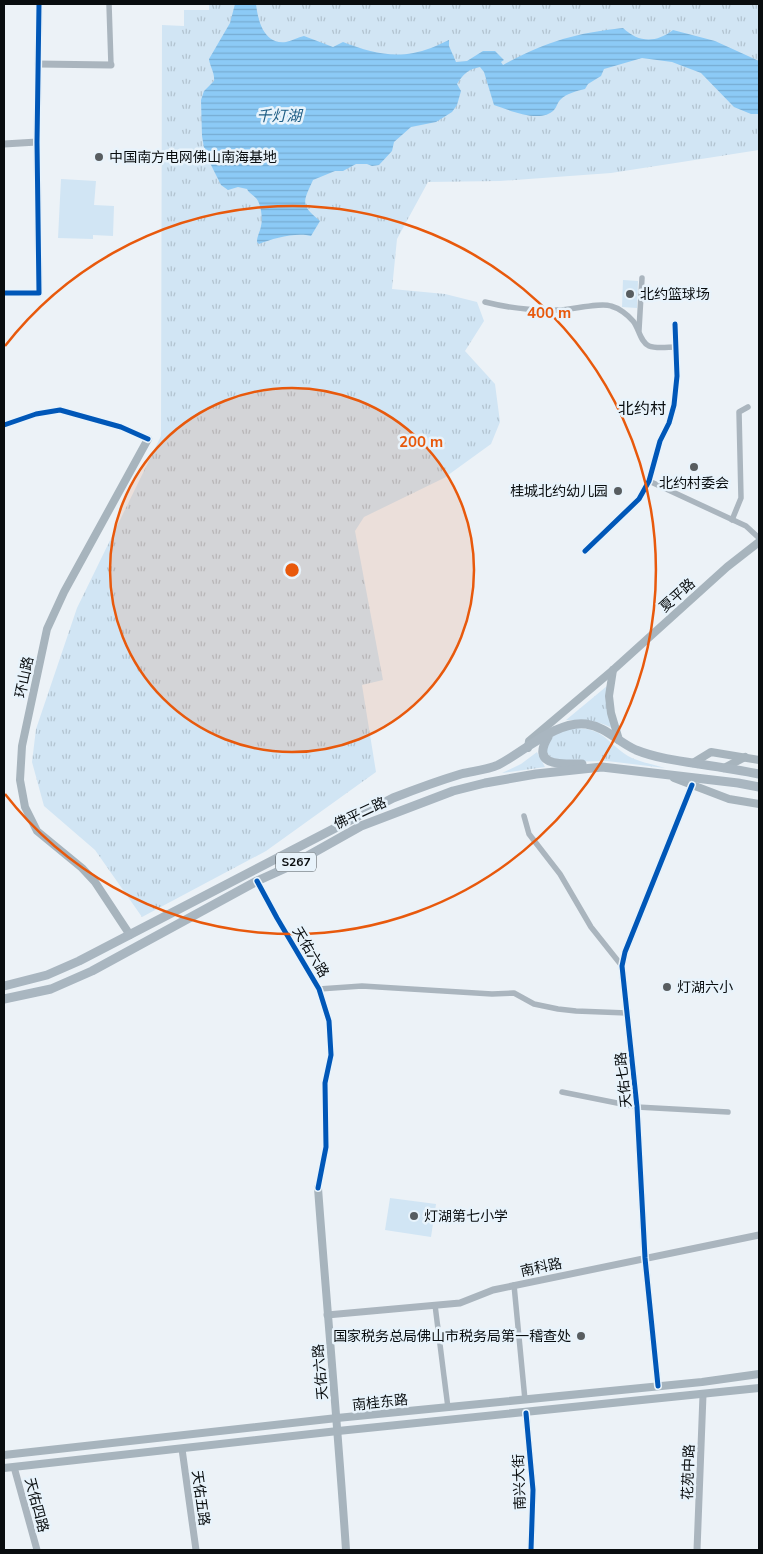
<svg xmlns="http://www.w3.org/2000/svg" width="763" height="1554" font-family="'Nunito Sans','Noto Sans SC',sans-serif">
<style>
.grass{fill:url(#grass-tufts)}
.pitch{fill:#d1e5f4}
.water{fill:url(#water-rules)}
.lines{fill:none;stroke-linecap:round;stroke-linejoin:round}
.minor{stroke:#aab5be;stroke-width:5.5}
.tertiary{stroke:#aab5be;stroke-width:7}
.secondary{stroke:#a7b4bd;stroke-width:8}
.primary{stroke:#a9b6c0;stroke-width:9}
.cycleway-casing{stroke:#e8f3fb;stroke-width:8}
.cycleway{stroke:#0057b8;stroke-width:5}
.ring{fill:none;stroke:#e8590c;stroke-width:2.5}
.poi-dot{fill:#585d60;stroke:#e8f3fb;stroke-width:2}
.labels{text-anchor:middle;stroke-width:5;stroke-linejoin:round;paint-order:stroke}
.shield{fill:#e8f3fb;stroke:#4c5256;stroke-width:1}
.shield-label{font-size:12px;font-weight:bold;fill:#090d0f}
.poi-label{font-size:14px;fill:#090d0f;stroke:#e8f3fb;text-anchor:start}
.street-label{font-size:14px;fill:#090d0f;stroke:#e8f3fb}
.water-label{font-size:15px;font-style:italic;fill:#1e5d85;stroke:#e8f3fb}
.quarter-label{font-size:16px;fill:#090d0f;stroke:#e8f3fb}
.centre{fill:#e8590c;stroke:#e8f3fb;stroke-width:2.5}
.ring-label{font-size:15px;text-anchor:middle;font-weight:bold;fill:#e8590c;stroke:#e8f3fb;stroke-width:5;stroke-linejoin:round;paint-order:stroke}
</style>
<defs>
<pattern id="grass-tufts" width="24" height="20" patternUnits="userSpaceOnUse" patternTransform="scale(1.25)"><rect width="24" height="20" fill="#d1e5f4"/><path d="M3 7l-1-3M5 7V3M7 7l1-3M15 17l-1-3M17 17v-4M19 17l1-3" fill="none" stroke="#b2c3d0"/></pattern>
<pattern id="water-rules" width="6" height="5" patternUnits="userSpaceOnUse" patternTransform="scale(1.25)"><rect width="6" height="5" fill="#8ccaf6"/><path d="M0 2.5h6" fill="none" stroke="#77acd2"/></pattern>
</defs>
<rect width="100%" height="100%" fill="#ecf2f7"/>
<g class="grass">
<polygon points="209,4 759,4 759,150 611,173 500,181 428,182 397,239 392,289 445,294 477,302 484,321 465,351 495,384 500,422 491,444 444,478 364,517 355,531 383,680 362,685 376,772 266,851 142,917 95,850 44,806 32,762 36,729 77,608 161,436 162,25 184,26 184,10 209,10"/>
<path d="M607,686L606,700L614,729C594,719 588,721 566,720Z"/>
<path d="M570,728C604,727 604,740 628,756C638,762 653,764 665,768L607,761L556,762L547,753C545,736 557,734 570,728Z"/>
<polygon points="537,752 545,767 502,773 521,764"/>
</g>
<g class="pitch">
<polygon points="61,179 96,181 94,205 114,206 113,236 93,235 93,239 58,238"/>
<polygon points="623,280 638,281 637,308 622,307"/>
<polygon points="390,1198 436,1204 431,1237 385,1230"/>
</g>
<path class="water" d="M235,4H256C258,21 264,45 286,42C292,41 298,37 304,36L333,47L343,42C374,54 399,60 431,48C438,45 443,43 449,40V46L456,62L467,61L483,51H495L504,60L501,62L503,65C545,42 575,33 623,28C639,43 656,43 673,30L715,41L759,61V114H751L734,107L701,73L672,62L642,58L604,69L601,76L588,84L585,89C577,91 567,93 560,100C557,103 557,107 554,110C541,124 509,110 494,105L484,72L480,67C469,69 463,74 457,84L461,91L457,105L452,112L436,122L411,127L394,142L392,151L379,165L372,166L367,164H356L343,171H335L313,180C303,202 300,205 320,221L311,236C297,232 273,238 259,244L257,242C257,236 260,232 261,226C263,219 261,207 258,201C255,195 250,195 247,189L238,187L228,190L221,185L205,153L202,136L201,100L204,91L214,81C215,73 210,67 209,59L230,23Z"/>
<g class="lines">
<g class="minor">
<polyline points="109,4 111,65"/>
<path d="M485,302C509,308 533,311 558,310C571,310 600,302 611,306C619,308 628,315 633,321C639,328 640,342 649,346C656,349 668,347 676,347"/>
<polyline points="639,330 642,278"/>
<polyline points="4,425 36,414 60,410 121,427 148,439"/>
<polyline points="649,481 746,526 759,538"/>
<polyline points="732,520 741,498 739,412 748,407"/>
<polyline points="585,551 639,499 649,481 660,441 669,423 674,405 677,376 675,324"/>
<polyline points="524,816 529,834 560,874 591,927 622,966"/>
<polyline points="257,881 277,918 319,989 329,1021 331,1055 325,1083 326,1147 318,1188"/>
<polyline points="319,989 362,986 492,994 514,993 534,1004 558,1009 576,1011 627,1013"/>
<polyline points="562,1092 637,1107 728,1112"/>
<polyline points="514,1285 525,1400"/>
<polyline points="435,1305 448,1408"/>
</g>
<g class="tertiary">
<polyline points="38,64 111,65"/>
<polyline points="4,144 37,142"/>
<polyline points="4,293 39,293 37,142 39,4"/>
<polyline points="327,1315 460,1303 493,1290 759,1235"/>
<polyline points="658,1386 645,1258 637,1107 622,966 625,952 692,785"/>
<polyline points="526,1413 533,1490 531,1550"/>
<polyline points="182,1449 196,1550"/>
<polyline points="14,1467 37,1550"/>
<polyline points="697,1550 703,1395"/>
</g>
<g class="secondary">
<polyline points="613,670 609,696 611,713 619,740"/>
<polyline points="528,748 529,741 613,670 727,567 759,542"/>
<polyline points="693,763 711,752 759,760"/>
<polyline points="724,768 745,757"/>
<polyline points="674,778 729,799 759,804"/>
<polyline points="130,935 95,882 82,868 37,831 25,807 20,780 22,746 47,629 64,592 148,439"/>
<path d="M318,1188C327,1309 338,1429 346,1550"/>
<polyline points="4,1455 337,1418 702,1382 759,1374"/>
<polyline points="4,1468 338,1431 759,1388"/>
</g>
<g class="primary">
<path d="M548,737C530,767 563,764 582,764"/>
<path d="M4,986L47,975L79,961L393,798C416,789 438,781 461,774C473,771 487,770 498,765C524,752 557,720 586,724C606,727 618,742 636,750C656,758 678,761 699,764C719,767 739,770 759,774"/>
<polyline points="4,999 51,989 92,971 257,881 288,867 361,826 453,791 485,783 536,774 602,767 738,783 759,787"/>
</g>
<g class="cycleway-casing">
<g id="cycleway">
<polyline points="4,293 39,293 37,142 39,4"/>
<polyline points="4,425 36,414 60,410 121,427 148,439"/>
<polyline points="585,551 639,499 649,481 660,441 669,423 674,405 677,376 675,324"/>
<polyline points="257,881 277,918 319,989 329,1021 331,1055 325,1083 326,1147 318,1188"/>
<polyline points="658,1386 645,1258 637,1107 622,966 625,952 692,785"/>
<polyline points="526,1413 533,1490 531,1550"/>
</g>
</g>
<use href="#cycleway" class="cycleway"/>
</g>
<circle cx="292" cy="570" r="182" fill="#e8590c" fill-opacity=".12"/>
<g class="ring">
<circle cx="292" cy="570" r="182"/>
<path d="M5 346A364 364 0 1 1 5 794"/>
</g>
<g class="poi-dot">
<circle cx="99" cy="157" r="5"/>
<circle cx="630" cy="294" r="5"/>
<circle cx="694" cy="467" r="5"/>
<circle cx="618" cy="491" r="5"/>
<circle cx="667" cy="987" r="5"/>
<circle cx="414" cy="1216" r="5"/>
<circle cx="581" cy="1336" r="5"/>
</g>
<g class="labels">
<rect class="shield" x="276" y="852.5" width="40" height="19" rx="4"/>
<g class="shield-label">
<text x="296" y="866">S267</text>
</g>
<g class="poi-label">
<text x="109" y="162">中国南方电网佛山南海基地</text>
<text x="640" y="299">北约篮球场</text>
<text x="694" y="488" text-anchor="middle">北约村委会</text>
<text x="608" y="496" text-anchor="end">桂城北约幼儿园</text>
<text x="677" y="992">灯湖六小</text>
<text x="424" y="1221">灯湖第七小学</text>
<text x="571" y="1341" text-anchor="end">国家税务总局佛山市税务局第一稽查处</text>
</g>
<g class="street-label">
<text transform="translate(677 595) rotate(-42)" y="5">夏平路</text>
<text transform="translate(24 677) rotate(-78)" y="5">环山路</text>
<text transform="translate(360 813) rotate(-25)" y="5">佛平二路</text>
<text transform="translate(311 952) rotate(59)" y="5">天佑六路</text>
<text transform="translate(623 1080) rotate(-96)" y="5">天佑七路</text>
<text transform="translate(541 1267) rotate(-12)" y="5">南科路</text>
<text transform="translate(320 1372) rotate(-95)" y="5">天佑六路</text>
<text transform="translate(380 1402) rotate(-6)" y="5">南桂东路</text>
<text transform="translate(688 1472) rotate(-88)" y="5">花苑中路</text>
<text transform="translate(519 1482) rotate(-92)" y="5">南兴大街</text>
<text transform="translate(201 1498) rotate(82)" y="5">天佑五路</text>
<text transform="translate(37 1505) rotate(75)" y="5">天佑四路</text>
</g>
<g class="water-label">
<text x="279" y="121">千灯湖</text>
</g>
<g class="quarter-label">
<text x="642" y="414">北约村</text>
</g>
</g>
<circle cx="292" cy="570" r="8" class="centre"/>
<g class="ring-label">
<text x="549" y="318">400 m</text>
<text x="421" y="447">200 m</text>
</g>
<rect width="763" height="1554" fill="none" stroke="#090d0f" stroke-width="10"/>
</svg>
